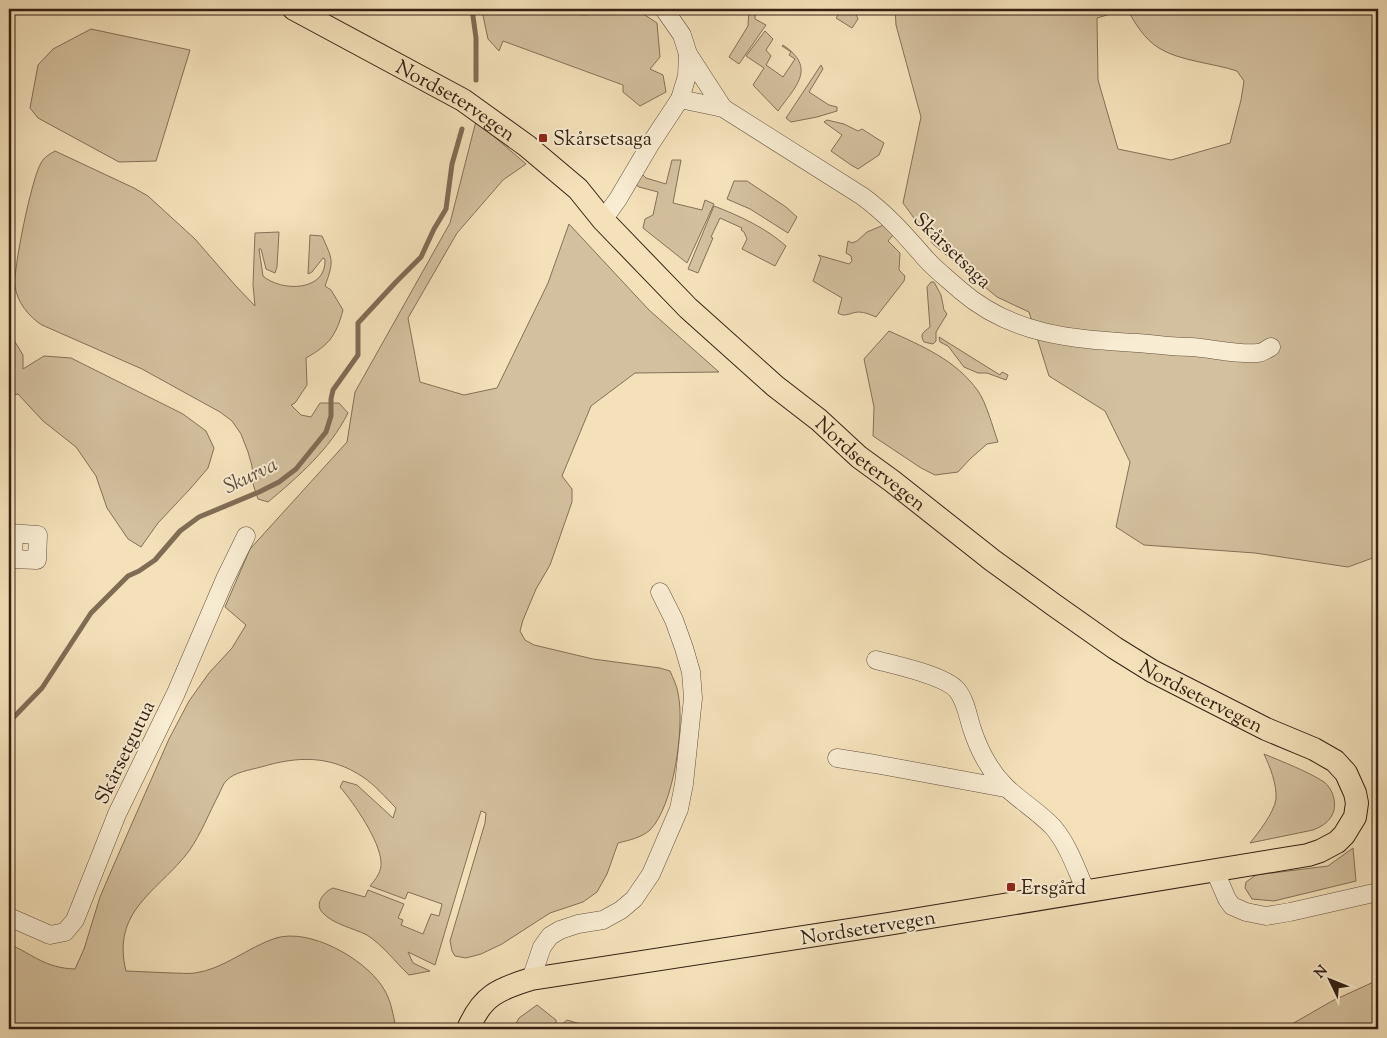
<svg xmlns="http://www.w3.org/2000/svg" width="1387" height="1038" font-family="'Sorts Mill Goudy',serif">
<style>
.green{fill:#d3c09e;stroke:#847058;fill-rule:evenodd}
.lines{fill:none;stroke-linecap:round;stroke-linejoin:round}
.stream{stroke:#806c55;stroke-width:5}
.minor-casing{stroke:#64503d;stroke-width:19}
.major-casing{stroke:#342013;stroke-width:24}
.minor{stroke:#f8ecd2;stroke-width:18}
.major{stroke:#f4e1ba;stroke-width:22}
.poi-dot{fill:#8f2418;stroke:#f8ecd2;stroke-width:2}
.labels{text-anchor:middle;stroke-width:4;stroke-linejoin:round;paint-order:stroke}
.street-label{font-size:20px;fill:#342013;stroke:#f8ecd2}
.poi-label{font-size:20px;fill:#342013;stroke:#f8ecd2;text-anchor:start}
.water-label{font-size:21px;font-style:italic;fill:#604c3a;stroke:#f8ecd2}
</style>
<rect width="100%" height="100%" fill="#f4e1ba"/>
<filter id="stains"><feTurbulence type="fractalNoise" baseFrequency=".004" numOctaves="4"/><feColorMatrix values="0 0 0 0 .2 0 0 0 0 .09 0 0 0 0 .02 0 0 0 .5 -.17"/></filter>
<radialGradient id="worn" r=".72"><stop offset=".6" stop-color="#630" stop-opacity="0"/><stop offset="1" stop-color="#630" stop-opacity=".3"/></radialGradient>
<g class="green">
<polygon points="484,9 540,9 584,15 615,12 642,13 657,23 660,57 650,69 663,75 666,92 640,106 623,92 623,85 503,41 499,51 488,39 482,11"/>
<polygon points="749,9 755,10 755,19 766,25 739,64 729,57 748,26"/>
<polygon points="839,9 862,9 856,14 858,19 852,28 836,18 841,11"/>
<path d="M895,9H1378V556L1348,567L1255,553L1144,545L1116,527L1130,462L1105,411L1049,376L1029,312L997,297L933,244L903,203L921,117L896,25ZM1127,9C1135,23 1144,39 1159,48C1179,61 1213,63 1237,71L1244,81L1241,100L1230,143L1171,160L1118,149L1098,80L1097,18Z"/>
<polygon points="91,29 190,50 156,161 119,162 38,118 30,108 38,65 53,49"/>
<path d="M765,31L773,39L766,50L771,56L766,65L783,77L795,59L789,55L791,52L782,46L783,45C817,68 796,86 778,111L753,85L764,68L746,56Z"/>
<polygon points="821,65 823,69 809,92 829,105 837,107 837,111 817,117 791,122 786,118"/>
<polygon points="827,120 844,124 858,131 862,129 884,143 879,155 858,169 851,165 831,151 842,135 824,122"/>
<path d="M476,121L526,164L503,180L457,233L408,318L420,382L464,395L497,388L548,283L569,224L649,310L719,372L635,373L591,406L562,476L572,489V502L550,565L536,589L523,620L520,631L525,640L534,645L593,659L660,668L670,671C673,678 677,686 678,693C685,725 674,806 650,830C641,838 629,840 618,843L607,874L597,892L583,902L550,913L502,944L481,954L466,958L455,956L452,951L450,941L485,823L486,813L481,811L435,965L408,952L413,963L430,971L409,975C395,962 384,946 367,935C353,928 332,924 322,912C314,903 325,891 333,888L365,897L368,890L404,904L398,918L403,920L401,925L423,934L431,914L439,916L442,904L408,892L405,899L370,886C376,879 382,871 381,862C380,841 354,803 340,787L343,781L357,785L393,818L396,808C385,797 375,785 363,777C330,755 298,756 261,767C250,770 234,772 226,781C223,784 221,790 219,794C209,813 201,834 189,851C158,892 111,910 126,971C141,972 157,972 172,973C179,973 188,974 195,973C224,969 248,947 276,938C310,928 363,958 382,986C391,999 393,1014 396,1029H9V944C34,955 45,968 75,969L84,949L100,897L112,869L169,739L189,701L209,673L232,648L246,625L225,607L250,549L347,442L355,392L450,223Z"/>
<path d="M55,151L134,188L148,196L195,239L235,285L255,306L253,285L255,233L279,232L277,267L275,273L266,269L261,249H259L263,276C281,292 327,292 325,259L323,258L312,272L308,274L310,235L322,236C333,260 334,261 325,286L331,290L343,310C336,336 329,345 306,358L307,385L295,403L291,405L301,415L311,417L320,403H339L348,413C330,449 299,476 268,502L258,499L253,484L252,466L248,452L241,434L232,421L220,412L142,369L42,325C29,317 17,302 15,286C13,269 32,177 41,163C44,157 50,154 55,151Z"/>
<polygon points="672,160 681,160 673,203 702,210 705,200 714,204 687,263 643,228 645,219 653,215 658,192 639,187 635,184 641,173 646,178 666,184"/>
<polygon points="734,181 747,181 786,207 797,217 788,233 750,209 727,199"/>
<path d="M714,206C740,216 766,228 786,246L775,266L742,249L747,239L744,232L741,230L742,228L720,218L711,237L713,238L698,273L688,269Z"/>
<path d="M886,224L893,231V235L888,241L900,253L899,270L905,276L904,281L876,317C871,315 865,312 859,312C851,312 845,318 838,313L842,298L813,281L821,258L818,255L849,264L852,261L851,256L846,253L848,241L852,243L857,241L867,232Z"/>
<path d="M931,282H934L941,295L944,310L947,314L936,332V341L933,344L924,342C919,334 924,332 930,327L927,287Z"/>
<path d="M889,331C922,346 956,360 978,391C986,402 993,428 998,442L987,444L970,459L958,472L935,475L921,468L873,436L874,407L864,359Z"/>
<polygon points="9,332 23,355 23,369 44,356 71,358 183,414 206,431 214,448 208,468 190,489 158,523 141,547 128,539 107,508 96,476 76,447 43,421 18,394 9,396"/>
<polygon points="939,337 1000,375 1002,372 1008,375 1006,380 987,373 978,373 964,367 948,346 940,342"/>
<path d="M1264,754C1281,761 1309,772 1324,782C1332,788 1336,800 1334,810C1331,821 1323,826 1313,830L1250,843C1258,833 1274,813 1276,799C1277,784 1270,767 1264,754Z"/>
<polygon points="1353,848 1356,881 1274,901 1252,899 1245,888 1246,882 1256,875 1328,866"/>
<polygon points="1378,980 1378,1029 1280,1029 1285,1028 1332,1001"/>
<polygon points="537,1005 556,1020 557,1029 513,1029 519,1018"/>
<polygon points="567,1020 597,1029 560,1029 560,1026"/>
</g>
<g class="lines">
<g class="stream">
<polyline points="472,9 476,38 476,80"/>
<polyline points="9,722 42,688 91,613 128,576 139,571 155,560 180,531 199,517 259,492 279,482 296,469 326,432 331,416 331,399 333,390 358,355 358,323 396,282 421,257 434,229 446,209 452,164 462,129"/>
</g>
<g class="minor-casing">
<g id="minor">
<polyline points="688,54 723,108"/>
<path d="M680,99L723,108L862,196C887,214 906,236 926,259C936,270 949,280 960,290C1012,335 1071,339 1137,343C1155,344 1172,347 1190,347C1212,348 1235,355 1258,353C1262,353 1267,349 1271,347"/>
<polyline points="603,220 618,199 651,143 680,99 687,76 688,54 682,35 664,9"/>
<polyline points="9,533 38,535 37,560 13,559 14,533"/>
<path d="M876,660C895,665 944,675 957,690C966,701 968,717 972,729C976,741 981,753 988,764C1004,793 1031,804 1053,827C1069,846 1076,869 1086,891"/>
<polyline points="837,758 875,764 1005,788"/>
<polyline points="1214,869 1227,899 1232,906 1246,912 1266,916 1290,912 1378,892"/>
<polyline points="9,917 50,935 65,932 75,920 117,814 176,693 225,579 246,536"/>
<polyline points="531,979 542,947 550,936 560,930 578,924 603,920 621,910 634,899 651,874 679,809 684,784 693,698 691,672 684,648 674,620 660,592"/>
</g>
</g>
<g class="major-casing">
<g id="major">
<path id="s1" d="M294,9L463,100L527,146L578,189L603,220L688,308L775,386L819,420L859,457L892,481L992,560L1054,605L1115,648L1152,671L1266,729L1314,749L1335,761L1346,773L1355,793L1357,803L1355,817L1344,835L1337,842L1320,851L1308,855L888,924L531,979C498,989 482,996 468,1029"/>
</g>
</g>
<use href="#minor" class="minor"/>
<use href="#major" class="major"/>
</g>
<g class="poi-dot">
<rect x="538" y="133" width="10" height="10" rx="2.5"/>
<rect x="1006" y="882" width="10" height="10" rx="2.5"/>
</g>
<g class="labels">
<g class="street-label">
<text dy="7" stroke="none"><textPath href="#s1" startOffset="186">Nordsetervegen</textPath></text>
<text transform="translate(953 250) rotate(44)" y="7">Skårsetsaga</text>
<text dy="7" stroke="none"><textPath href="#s1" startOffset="740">Nordsetervegen</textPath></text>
<text dy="7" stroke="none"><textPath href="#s1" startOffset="1145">Nordsetervegen</textPath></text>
<text transform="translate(124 752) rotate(-64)" y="7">Skårsetgutua</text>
<text transform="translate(868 927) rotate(-9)" y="7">Nordsetervegen</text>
</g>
<g class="poi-label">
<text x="553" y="145">Skårsetsaga</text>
<text x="1021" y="894">Ersgård</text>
</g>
<g class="water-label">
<text transform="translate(250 475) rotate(-26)" y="7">Skurva</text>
</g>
</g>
<rect width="1387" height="1038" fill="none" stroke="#f4e1ba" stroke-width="30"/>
<rect x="10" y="10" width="1367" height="1018" fill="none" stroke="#342013" stroke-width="2.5"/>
<rect x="15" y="15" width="1357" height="1008" fill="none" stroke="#342013"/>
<g transform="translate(1330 980) rotate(313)" stroke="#f8ecd2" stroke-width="4" paint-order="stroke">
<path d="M0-4L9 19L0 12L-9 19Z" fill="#342013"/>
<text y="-8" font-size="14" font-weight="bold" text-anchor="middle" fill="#342013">N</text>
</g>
<rect width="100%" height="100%" filter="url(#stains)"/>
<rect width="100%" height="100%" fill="url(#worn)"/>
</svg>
